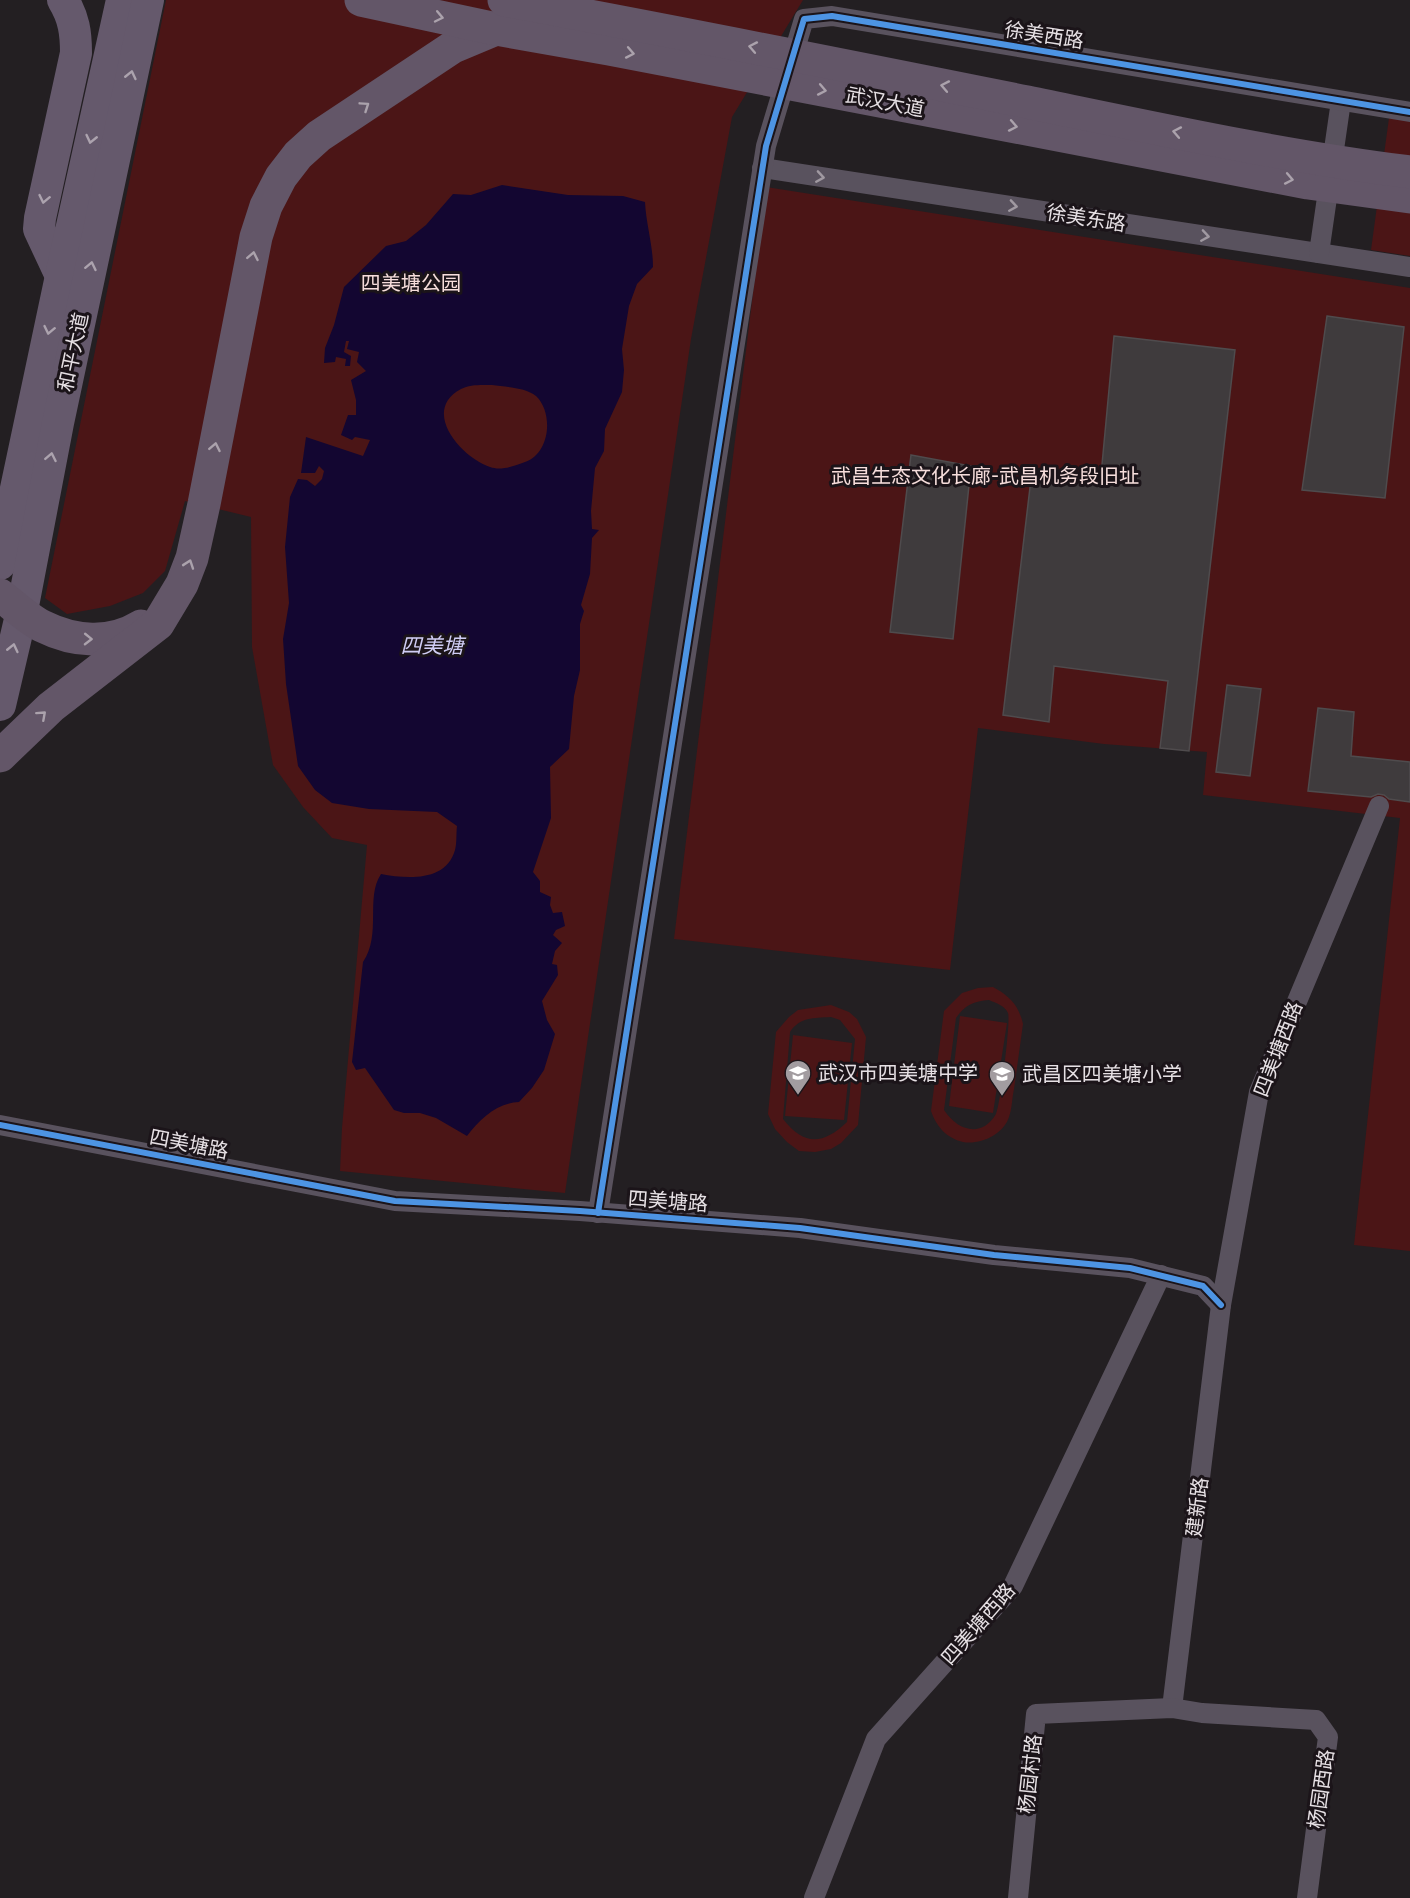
<svg xmlns="http://www.w3.org/2000/svg" width="1410" height="1898" font-family="'Fira Sans','Noto Sans SC',sans-serif">
<style>
.green{fill:#4b1516;fill-rule:evenodd}
.water{fill:#130631;fill-rule:evenodd}
.building{fill:#3f3b3d;stroke:#4f4b4d;stroke-width:1.5}
.lines{fill:none;stroke-linecap:round;stroke-linejoin:round}
.street{stroke:#59525e;stroke-width:20}
.primary{stroke:#65596c;stroke-width:32}
.highway{stroke:#635668;stroke-width:33}
.highway-bridge{stroke:#635668;stroke-width:33}
.cycleway-casing{stroke:#1b1419;stroke-width:10}
.cycleway{stroke:#4d94e3;stroke-width:6}
.oneway{stroke:#aba2ac}
.oneway2{stroke:#aca3ae}
.oneway3{stroke:#a099a1}
.labels{text-anchor:middle;stroke-width:6;stroke-linejoin:round;paint-order:stroke}
.street-label{font-size:20px;fill:#e6e0e4;stroke:#1b1419}
.park-label{font-size:20px;fill:#f6dddb;stroke:#1b1419}
.poi-label{font-size:20px;fill:#e6e0e4;stroke:#1b1419;text-anchor:start}
.water-label{font-size:21px;font-style:italic;fill:#d0cdf5;stroke:#1b1419}
</style>
<rect width="100%" height="100%" fill="#231f22"/>
<g class="green">
<polygon points="166,0 803,0 732,117 691,339 565,1193 340,1171 342,1128 367,845 332,838 303,807 273,765 252,647 251,517 185,501 165,571 143,593 110,606 67,614 45,598"/>
<polygon points="1389,118 1410,121 1410,256 1371,250"/>
<polygon points="766,187 1410,288 1410,1251 1354,1245 1400,818 1203,795 1207,752 1104,744 978,728 950,970 674,939"/>
<path d="M993,987C1010,996 1019,1006 1023,1024C1020,1046 1017,1068 1014,1089C1012,1098 1012,1109 1009,1117C1003,1135 980,1145 963,1142C946,1138 936,1126 931,1111L944,1011L962,993L978,988ZM989,1000C996,1003 1005,1006 1008,1013C1011,1020 1000,1107 996,1114C981,1139 957,1130 944,1110L956,1018C965,1005 974,1001 989,1000Z"/>
<path d="M831,1005L849,1012L857,1019L866,1037L858,1125L841,1143L831,1149L815,1152L799,1151L787,1142L775,1129L768,1114L776,1032L789,1017L798,1010ZM831,1017L840,1020L855,1039L847,1122C823,1145 804,1146 783,1119L790,1032C800,1017 813,1018 831,1017Z"/>
<polygon points="960,1016 1007,1023 993,1113 949,1106"/>
<polygon points="793,1035 852,1043 844,1120 785,1116"/>
</g>
<path class="water" d="M502,185L568,195L623,196L645,202C646,224 653,245 653,267L637,284L629,306L622,349L624,370L622,392L605,429L604,451L595,468L591,511L592,529L599,530L592,538L590,574L581,605L584,611L580,624V670L574,696L569,749L550,767L551,818L533,872L540,881V892L551,897L550,905L553,913L562,912L565,926L556,930L553,935L562,943L555,951L552,964L557,965L558,975L542,1001L547,1020L555,1034L544,1070L532,1088L519,1102C497,1103 480,1119 467,1136L436,1118L420,1113H404L394,1110L365,1068L356,1070L352,1062L363,962C382,934 365,898 381,874C407,879 446,882 455,850C457,843 456,834 457,826L437,812L369,809L332,803L315,790L298,766L286,684L283,639L289,603L285,547L290,497L298,479L307,480L315,486L322,479L324,471L319,466L315,473H301L306,437L363,456L370,440L355,437L352,440L341,435L348,415H356V400L351,380L366,371L357,362L359,352L347,349L349,341H346L344,352L351,356L350,366H345L346,359L336,357L335,362L324,363L325,348L334,325L344,287L386,246L406,241L426,225L453,194L471,195ZM492,385C505,387 525,387 536,396C554,413 550,454 525,462C514,466 501,471 490,467C462,458 420,411 461,389C470,384 482,385 492,385Z"/>
<g class="building">
<polygon points="1327,316 1404,327 1385,498 1302,490"/>
<polygon points="1114,336 1235,350 1189,751 1160,748 1168,681 1054,666 1049,722 1003,715 1031,479 1100,486"/>
<polygon points="911,455 971,466 953,639 890,632"/>
<polygon points="1227,685 1261,689 1250,776 1216,772"/>
<polygon points="1318,708 1354,712 1351,756 1410,762 1410,802 1389,799 1384,795 1378,794 1371,797 1308,791"/>
</g>
<g class="lines">
<g class="street">
<polyline points="762,168 1410,267"/>
<polyline points="1319,253 1341,101"/>
<polyline points="0,1125 395,1201 580,1211 800,1228 994,1255 1130,1268 1203,1286 1221,1305"/>
<polyline points="598,1213 766,146 804,19 832,16 1410,112"/>
<polyline points="1172,1708 1221,1305 1259,1092 1379,806"/>
<polyline points="814,1898 876,1739 1013,1586 1161,1275"/>
<polyline points="1018,1898 1036,1714 1172,1708 1202,1713 1316,1720 1328,1737 1307,1898"/>
</g>
<g class="primary">
<path d="M61,276L39,229L40,218L76,53C76,33 74,18 63,0"/>
<polyline points="0,564 61,276 122,0"/>
<polyline points="0,705 22,611 58,423 148,0"/>
</g>
<g class="highway">
<path d="M0,595C12,604 29,620 42,626C74,642 110,645 141,626"/>
<polyline points="0,756 51,707 158,624 182,584 192,558 204,504 256,237 266,206 281,177 298,155 319,136 453,47 496,29"/>
</g>
<g class="highway-bridge">
<polyline points="361,0 496,29 609,49 1308,183 1410,197"/>
<path d="M504,0C678,32 853,67 1027,102C1154,128 1281,156 1410,172"/>
</g>
<g class="cycleway-casing">
<g id="cycleway">
<polyline points="0,1125 395,1201 580,1211 800,1228 994,1255 1130,1268 1203,1286 1221,1305"/>
<polyline points="598,1213 766,146 804,19 832,16 1410,112"/>
</g>
</g>
<use href="#cycleway" class="cycleway"/>
</g>
<defs><path id="oneway-chevron" d="M-2-3.5L2.5 0L-2 3.5" fill="none" stroke-width="1.6" stroke-linecap="round" stroke-linejoin="round" transform="scale(1.5)"/></defs>
<g class="oneway">
<use href="#oneway-chevron" transform="translate(439 17) rotate(12)"/>
<use href="#oneway-chevron" transform="translate(753 47) rotate(-169)"/>
<use href="#oneway-chevron" transform="translate(630 53) rotate(11)"/>
<use href="#oneway-chevron" transform="translate(945 86) rotate(-169)"/>
<use href="#oneway-chevron" transform="translate(822 90) rotate(11)"/>
<use href="#oneway-chevron" transform="translate(365 106) rotate(-34)"/>
<use href="#oneway-chevron" transform="translate(1013 126) rotate(11)"/>
<use href="#oneway-chevron" transform="translate(1177 132) rotate(-169)"/>
<use href="#oneway-chevron" transform="translate(1289 179) rotate(11)"/>
<use href="#oneway-chevron" transform="translate(253 256) rotate(-79)"/>
<use href="#oneway-chevron" transform="translate(215 447) rotate(-79)"/>
<use href="#oneway-chevron" transform="translate(189 564) rotate(-71)"/>
<use href="#oneway-chevron" transform="translate(88 639) rotate(1)"/>
<use href="#oneway-chevron" transform="translate(42 715) rotate(-42)"/>
</g>
<g class="oneway2">
<use href="#oneway-chevron" transform="translate(131 75) rotate(-77)"/>
<use href="#oneway-chevron" transform="translate(91 139) rotate(103)"/>
<use href="#oneway-chevron" transform="translate(44 199) rotate(102)"/>
<use href="#oneway-chevron" transform="translate(91 266) rotate(-78)"/>
<use href="#oneway-chevron" transform="translate(49 330) rotate(102)"/>
<use href="#oneway-chevron" transform="translate(51 457) rotate(-79)"/>
<use href="#oneway-chevron" transform="translate(13 648) rotate(-77)"/>
</g>
<g class="oneway3">
<use href="#oneway-chevron" transform="translate(820 177) rotate(9)"/>
<use href="#oneway-chevron" transform="translate(1013 206) rotate(9)"/>
<use href="#oneway-chevron" transform="translate(1205 236) rotate(9)"/>
</g>
<defs>
<g id="school-pin" transform="scale(1.35)"><path d="M0 17L-7.5 6A9.5 9.5 0 1 1 7.5 6Z" fill="#a29ca0" stroke="#1b1419"/><path d="M0-5L7-2L0 1L-7-2ZM-4 1L0 2.5L4 1V4Q0 6-4 4Z" fill="#fff"/></g>
</defs>
<g fill-rule="evenodd">
<use href="#school-pin" x="798" y="1073"/>
<use href="#school-pin" x="1002" y="1074"/>
</g>
<g class="labels">
<g class="street-label">
<text transform="translate(1044 35) rotate(9)" y="7">徐美西路</text>
<text transform="translate(885 102) rotate(11)" y="7">武汉大道</text>
<text transform="translate(1086 218) rotate(9)" y="7">徐美东路</text>
<text transform="translate(73 352) rotate(-78)" y="7">和平大道</text>
<text transform="translate(1278 1049) rotate(-69)" y="7">四美塘西路</text>
<text transform="translate(189 1144) rotate(11)" y="7">四美塘路</text>
<text transform="translate(668 1201) rotate(4)" y="7">四美塘路</text>
<text transform="translate(1197 1507) rotate(-83)" y="7">建新路</text>
<text transform="translate(978 1624) rotate(-49)" y="7">四美塘西路</text>
<text transform="translate(1030 1774) rotate(-84)" y="7">杨园村路</text>
<text transform="translate(1321 1789) rotate(-82)" y="7">杨园西路</text>
</g>
<g class="park-label">
<text x="411" y="290">四美塘公园</text>
<text x="985" y="483">武昌生态文化长廊-武昌机务段旧址</text>
</g>
<g class="poi-label">
<text x="818" y="1080">武汉市四美塘中学</text>
<text x="1022" y="1081">武昌区四美塘小学</text>
</g>
<g class="water-label">
<text x="432" y="653">四美塘</text>
</g>
</g>
</svg>
